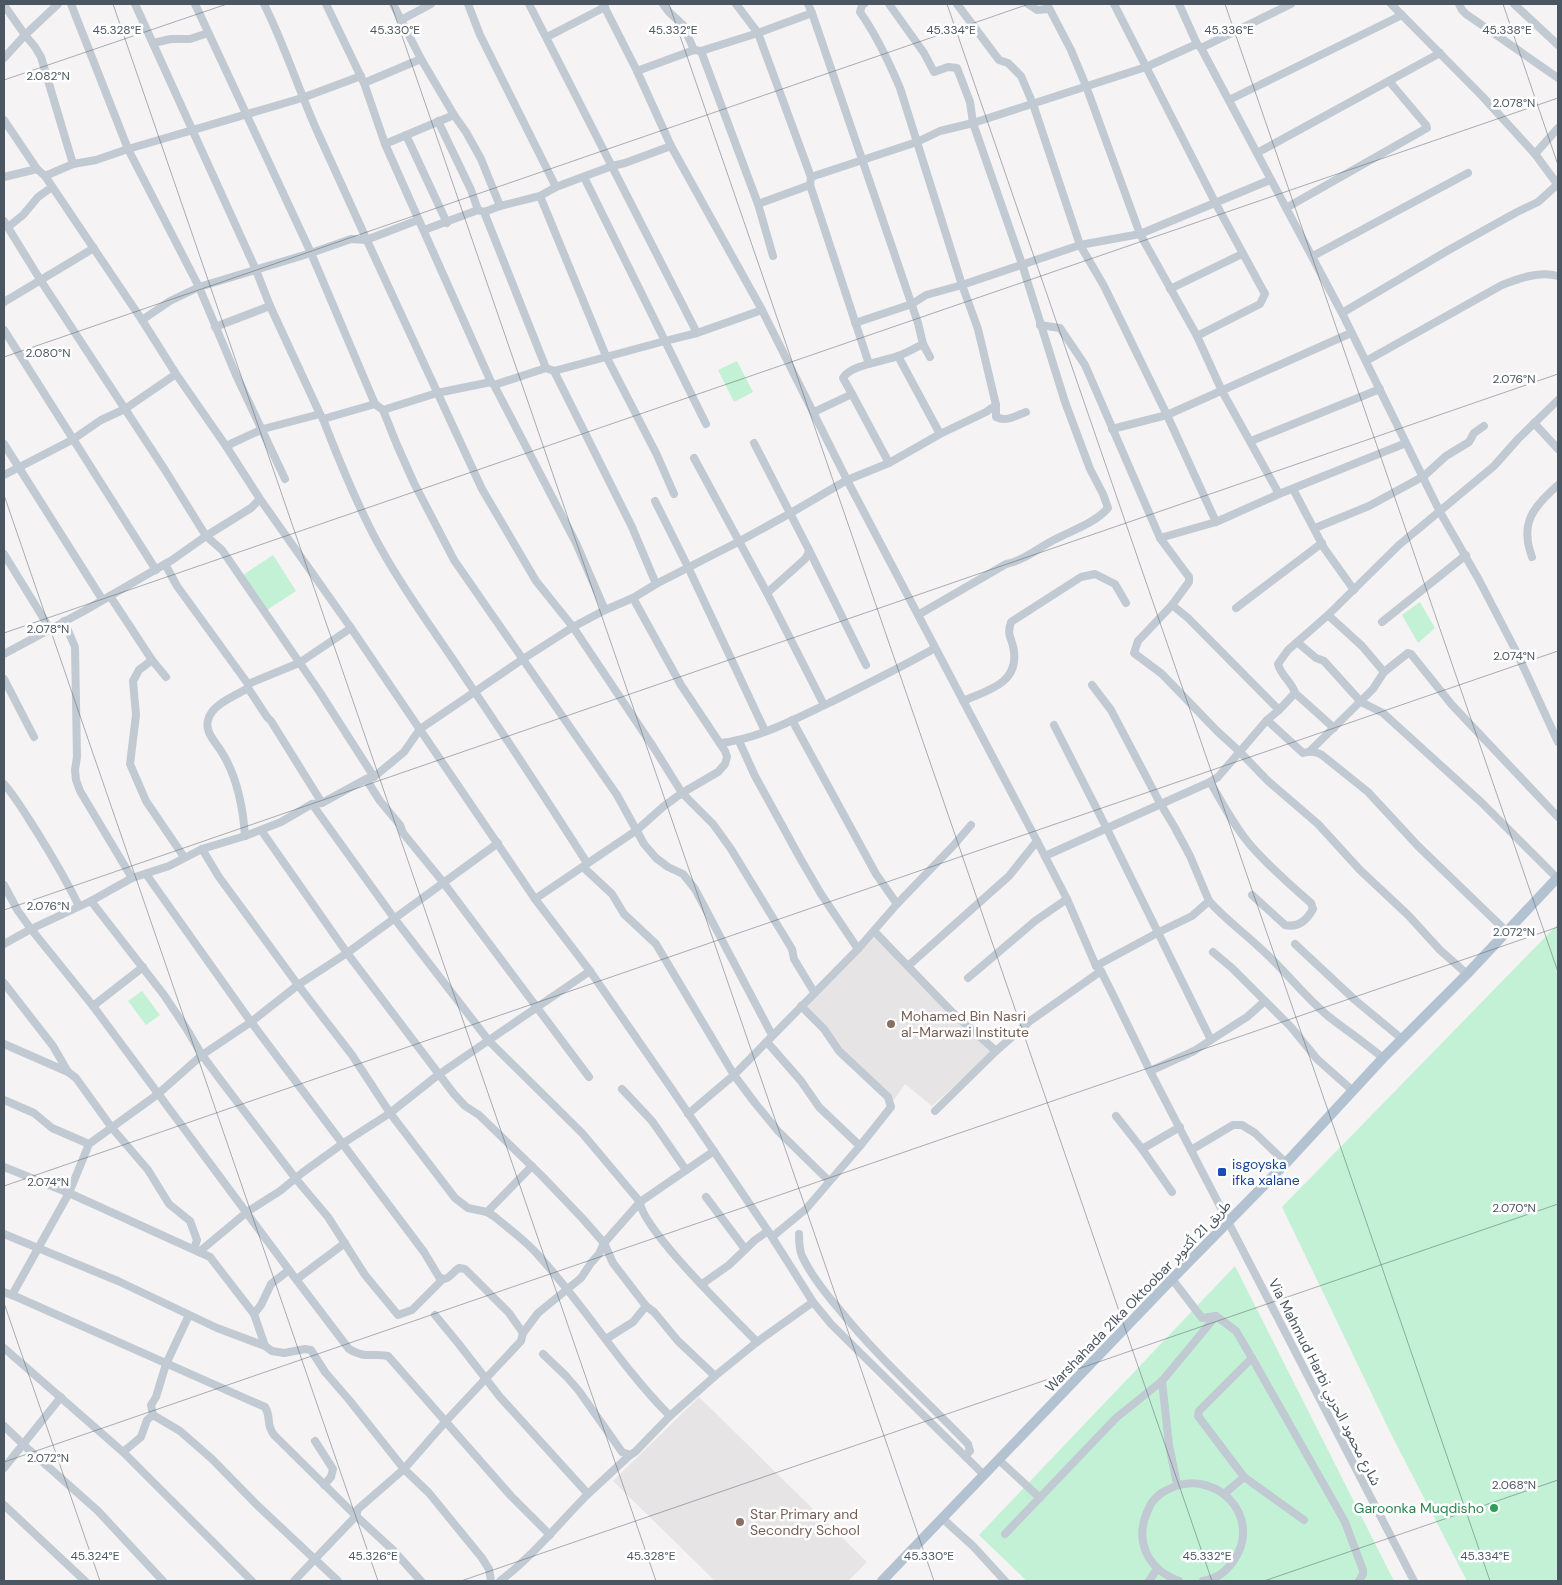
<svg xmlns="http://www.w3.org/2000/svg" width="1562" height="1585" font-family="'DM Sans','Noto Sans Arabic',sans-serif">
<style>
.education{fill:#e6e4e5}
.green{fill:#c3f1d5}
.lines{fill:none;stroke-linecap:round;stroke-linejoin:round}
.minor{stroke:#c1cad2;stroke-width:8}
.major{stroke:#b3c2d1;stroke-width:10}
.ticks{fill:none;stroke:#4a5661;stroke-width:1;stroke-opacity:0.45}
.education-dot{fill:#8d6e63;stroke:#fff;stroke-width:2}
.transit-dot{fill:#1a4fb4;stroke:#fff;stroke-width:2}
.leisure-dot{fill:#2e9e5b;stroke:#fff;stroke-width:2}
.labels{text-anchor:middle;stroke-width:5;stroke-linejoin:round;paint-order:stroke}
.education-label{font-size:14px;fill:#785e54;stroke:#fff;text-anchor:start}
.transit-label{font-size:14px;fill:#164399;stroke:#fff;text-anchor:start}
.street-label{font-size:14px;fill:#4a5661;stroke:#fff}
.leisure-label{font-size:14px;fill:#27864d;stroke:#fff;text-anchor:end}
.ticks-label{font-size:12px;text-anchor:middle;fill:#4a5661;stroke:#fff;stroke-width:5;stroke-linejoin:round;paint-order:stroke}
</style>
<rect width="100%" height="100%" fill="#f5f3f3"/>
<g class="education">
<polygon points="874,936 955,1018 993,1051 932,1106 905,1084 894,1100 835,1042 804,1007"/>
<polygon points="699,1397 867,1562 848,1581 715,1581 613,1481"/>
</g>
<g class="green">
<polygon points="737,361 753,392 734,402 718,370"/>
<polygon points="273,555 296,591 267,610 243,575"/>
<polygon points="1420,602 1435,628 1418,643 1402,615"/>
<polygon points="1558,924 1558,1581 1467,1581 1391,1434 1282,1207"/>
<polygon points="142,991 160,1015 146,1025 128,1001"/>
<polygon points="1235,1266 1394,1581 1027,1581 979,1535"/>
</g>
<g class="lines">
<g class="minor">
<polyline points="71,4 128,149 199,287 236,375 285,479"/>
<polyline points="135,4 256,270 270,306 320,414"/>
<polyline points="195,4 311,253 375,404"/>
<path d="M264,4C285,46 299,91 318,133C372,252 427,371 482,489L536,581L573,627L654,748L682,793L713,824L731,849L792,949L794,959L814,992"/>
<polyline points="326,4 364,83 385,144 491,382"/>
<polyline points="393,4 421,59 454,115 466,132 481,159 500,206"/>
<polyline points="468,4 480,35 556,187"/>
<polyline points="529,4 697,333"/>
<polyline points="603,4 637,71 671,146 762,310 847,480 1037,841 1067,899 1096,966 1101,971 1115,999 1150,1071 1414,1581"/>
<polyline points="663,4 669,12 683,25 694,50"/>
<polyline points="736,4 758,33 811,177 810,185 869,364"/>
<polyline points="808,4 812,13 918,323 923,344 930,357"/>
<path d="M889,4L924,53L934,72L948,67L957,68L970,102L973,123L1022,264L1065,402L1090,469L1103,494L1108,508C1093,525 1069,531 1050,542C1036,550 1022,561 1006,564L918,615"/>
<polyline points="957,4 999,60 1008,63 1021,76 1033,104 1080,245 1104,286 1167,415 1216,522"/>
<polyline points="1028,4 1037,10 1049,9"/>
<polyline points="1047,4 1071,50 1086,86 1140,234 1197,336 1222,391 1279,494"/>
<polyline points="1114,4 1216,204 1265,294 1260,304 1197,336"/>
<polyline points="1179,4 1197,44 1201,48 1342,313 1440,512 1479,580 1517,653 1558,742"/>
<polyline points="1391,4 1482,96 1535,154 1558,185"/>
<polyline points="1459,4 1462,10 1466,14 1558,78"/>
<polyline points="1514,4 1558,45"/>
<polyline points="4,5 25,35 35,47 41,57 73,164"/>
<polyline points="401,20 431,4"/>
<polyline points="547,37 605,7"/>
<polyline points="153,43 171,39 190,39 208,33"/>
<polyline points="1201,48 1291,4"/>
<polyline points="701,51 758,204 773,256"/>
<polyline points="4,58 25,35 58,4"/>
<polyline points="637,71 694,50 701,51 758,33 812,13"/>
<polyline points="364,83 421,59"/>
<polyline points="1229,100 1402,15"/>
<polyline points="4,120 37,169 45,176 142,320 176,374 226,446 260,499 351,628 535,899 590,971 671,1088 772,1237 813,1302 831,1324 984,1475"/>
<polyline points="438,121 471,190 478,210"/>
<polyline points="406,135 447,223"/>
<polyline points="385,144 454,115"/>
<polyline points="1257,153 1440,53"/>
<polyline points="1535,154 1558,128"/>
<polyline points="45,176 73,164 96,160 128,149 302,98 361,76"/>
<polyline points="4,177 37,169"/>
<polyline points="584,177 706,424"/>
<polyline points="811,177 917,142 940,131 973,123 1146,67 1197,44"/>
<polyline points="540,196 606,356 657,455 674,494"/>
<polyline points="758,204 810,185"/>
<polyline points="1286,208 1427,128 1426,125 1389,81"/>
<polyline points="484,212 546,368"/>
<polyline points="4,221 41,281 165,470 206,536 222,550 319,691 374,777"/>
<polyline points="8,227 23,215 38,197 52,187"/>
<polyline points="424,230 478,210 484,212 500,206 540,196 556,187 612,166 625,163 671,146"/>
<polyline points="1313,256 1468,173"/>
<polyline points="1170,289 1242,254"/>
<polyline points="4,302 94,248"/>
<polyline points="1342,313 1447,251 1517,212 1538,202 1558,184"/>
<polyline points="142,320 170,301 199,287 311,253 351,239 366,240 418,220"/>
<polyline points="855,323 912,304 926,295 962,285 1080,245 1140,234 1270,180"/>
<polyline points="1040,325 1060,328 1085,365 1160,538 1189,577 1189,582 1172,605 1138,641 1134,653 1162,674 1217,731 1240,752 1268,781 1318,824 1360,870 1408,915 1440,950 1467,974"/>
<polyline points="215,327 270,306"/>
<polyline points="4,330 156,570"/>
<polyline points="898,356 940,434"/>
<path d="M1366,361L1502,285C1520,278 1539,271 1558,276"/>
<polyline points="554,371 632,527 656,584"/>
<polyline points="494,385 576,543 605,610"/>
<polyline points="852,394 889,463"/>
<path d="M996,405V417C1007,422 1015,416 1026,412"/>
<polyline points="383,410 397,445 414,483 454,560 617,795 644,844 656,858 668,867 683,874 695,889 772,1035"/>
<path d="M814,412L852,394L843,378C850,365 885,361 898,356C907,353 915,348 923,344"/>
<path d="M323,419C338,458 354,497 373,534C397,580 429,624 458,667C502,732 545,797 587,863"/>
<polyline points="1534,423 1558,449"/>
<polyline points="1112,429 1167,415 1351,333"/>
<polyline points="1251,441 1380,389"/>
<polyline points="754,443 809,550 808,554 805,559 767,593"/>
<polyline points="4,444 102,599"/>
<polyline points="226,446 263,429 320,414 323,419 375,404 383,410 437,393 491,382 494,385 546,368 554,371 665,341 697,333 762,310"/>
<polyline points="694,458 767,593 824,705"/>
<polyline points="4,475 72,440 101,420 125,409 176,374"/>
<polyline points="1293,489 1324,548 1354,590"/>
<polyline points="655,501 688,567 765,731"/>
<polyline points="1315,528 1369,506 1424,476 1446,456 1469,442 1474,433 1484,426"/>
<polyline points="1160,538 1216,522 1279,494 1406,443"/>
<polyline points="809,550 866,665"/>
<polyline points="4,554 50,629"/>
<path d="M1532,557C1519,523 1534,506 1558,485"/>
<polyline points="165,564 177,586 248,684 248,688 267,717 271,721 322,803"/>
<polyline points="110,596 152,660 166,677"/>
<polyline points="1236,608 1322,543"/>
<polyline points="1328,615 1362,646 1384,672"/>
<polyline points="64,621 75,647 77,757 75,770 76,780 80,791 132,878"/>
<polyline points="1382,622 1466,555"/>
<polyline points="1297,642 1316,658 1324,661 1361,702 1383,713 1448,772 1481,802 1557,878"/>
<polyline points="4,654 84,611 172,560 206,536 251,508 260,499"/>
<polyline points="152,660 139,670 133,681 136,715 130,764 146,801 184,857"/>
<polyline points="4,679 34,737"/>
<polyline points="248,684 299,663 351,628"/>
<polyline points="1092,685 1111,710 1160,803 1175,828 1190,856 1209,901 1192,916 1159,932 1096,966"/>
<path d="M963,701C986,691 1018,684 1014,652C1013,638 1006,638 1011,622L1081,577L1095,574L1115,584L1126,603"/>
<polyline points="1279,710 1295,693"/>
<polyline points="792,720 876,874 897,904"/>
<path d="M1267,720L1303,753C1310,751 1315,751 1322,755L1368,792L1418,846L1506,931"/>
<polyline points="1054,725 1106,827 1211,1040 1194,1051 1150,1071"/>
<path d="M1334,728L1295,693C1292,682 1281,676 1278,664L1288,650L1328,615L1399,545L1494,466L1518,439L1558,400"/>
<polyline points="739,741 755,776 800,858 821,894 858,949"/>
<path d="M720,743C758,739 795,719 829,703C865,685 900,668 935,648"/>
<polyline points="1310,751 1373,689 1384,672 1408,653 1411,654 1452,705 1558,817"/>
<polyline points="366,779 380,801 400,825 403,833 443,882 589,1077"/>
<path d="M1210,782C1223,804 1235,828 1252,847C1270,867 1290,885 1311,903L1313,909C1307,920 1298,928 1285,925L1252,895"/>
<path d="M4,784C17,799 26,815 37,832C52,856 66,880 79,906"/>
<path d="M312,804L394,918L489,1041L582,1133L640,1202C641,1228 735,1319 757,1342"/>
<polyline points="261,830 347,953 454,1094 465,1106 479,1115 542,1176 583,1219 604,1243 613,1263 646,1306 654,1312 678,1341 715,1376"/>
<path d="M245,836C243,807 237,776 221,751C215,741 203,731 209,717C215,703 235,696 248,688"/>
<path d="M202,849L219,877L298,985L352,1055L390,1113L455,1198L468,1208L487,1212L495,1217C509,1229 526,1241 538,1255C585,1306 621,1367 670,1416"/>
<polyline points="1045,856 1210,782 1218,777 1267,720 1279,710 1188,618 1172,605"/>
<polyline points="583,867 612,894 624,914 656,944 734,1075 755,1103 778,1131 829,1181"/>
<path d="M146,874L251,1022L424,1252L439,1277C448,1283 452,1272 459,1268L465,1269L509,1313L523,1333"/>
<path d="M4,885L18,911L31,929L93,1006L289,1270L349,1349C366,1359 370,1353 388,1356L511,1496L550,1535"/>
<polyline points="535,899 637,830 664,806 682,793 718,772 725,764 727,757 725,751 681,685 633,598"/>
<polyline points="91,901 164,995 186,1028 202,1055 219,1078 296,1179 328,1217 365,1275 398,1315 412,1310 443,1279"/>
<path d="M1209,901C1225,919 1243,932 1260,948C1284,969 1303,995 1328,1016C1346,1030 1365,1043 1383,1058"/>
<polyline points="874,931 952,1012 996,1051"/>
<path d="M4,944L31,929L91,901L132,878L169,866L202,849L245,836L281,822L312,804L322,803L366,779L374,777L404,752L420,729L523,659L573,627L605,610L633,598L656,584L738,542L789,514L847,480L889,463L940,434L986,412L996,405L978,329L962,285L900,88C889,62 877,36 860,12L862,5L864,4"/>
<polyline points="1295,944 1355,1000 1402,1039"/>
<polyline points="1213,952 1232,968 1265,1001"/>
<polyline points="908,966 1009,876 1037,841"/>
<polyline points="968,978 1035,921 1067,899"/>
<polyline points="4,983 53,1046 68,1072 76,1078 112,1128 148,1170 169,1204 190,1221 197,1240 194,1249"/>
<polyline points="93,1006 143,967"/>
<polyline points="1211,1040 1247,1017 1265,1001 1291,1027 1317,1059 1353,1091"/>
<polyline points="767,1042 801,1081 819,1107 860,1146"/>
<polyline points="4,1044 68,1072"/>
<polyline points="622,1089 652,1121 686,1170"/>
<polyline points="4,1100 34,1113 52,1128 89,1144"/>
<polyline points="935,1111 996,1051 1030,1021 1101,971"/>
<polyline points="688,1114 734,1075 858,949 897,904 953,846 971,825"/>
<polyline points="1116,1116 1142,1149 1172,1192"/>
<polyline points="1142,1149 1180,1127"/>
<polyline points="1191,1150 1233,1125 1242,1125 1255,1133 1286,1163"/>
<polyline points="4,1167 69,1193 210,1257 254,1314 265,1346"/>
<polyline points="706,1197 745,1249"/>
<polyline points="487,1212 532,1166"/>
<polyline points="4,1234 118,1281 217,1328 265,1346 272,1351 284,1353 305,1349 311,1350 325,1372 350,1401 404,1469 429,1493 482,1558 489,1569 491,1581"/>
<path d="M799,1234C799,1241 799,1249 802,1256C811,1275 825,1293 839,1309C878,1358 925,1399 968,1444L970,1451L965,1456"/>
<polyline points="772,1237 806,1209 860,1146 891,1107 888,1097 839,1051 824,1029 801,1006"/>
<polyline points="199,1252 247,1212 280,1191 302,1173 342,1144 390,1113 438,1075 590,971"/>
<polyline points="297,1279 345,1243"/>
<polyline points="1172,1279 1202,1318 1216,1316 1236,1331 1252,1358 1345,1522 1363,1570 1363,1574 1359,1581"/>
<polyline points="702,1284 729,1265 755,1240 768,1231"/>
<path d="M4,1292L19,1298L265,1407C272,1418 265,1423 274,1435L356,1516L393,1550L421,1581"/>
<polyline points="12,1295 69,1193 89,1144 158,1094 202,1055 251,1022 298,985 347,953 498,843"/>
<polyline points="254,1314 261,1305 271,1284 289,1270"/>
<path d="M435,1315L458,1343L500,1397L588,1494C559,1523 533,1556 500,1581"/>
<polyline points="606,1339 633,1322 646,1306"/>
<polyline points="4,1348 123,1452 252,1581"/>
<polyline points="543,1354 566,1376 579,1391 622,1452 630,1455 635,1452 670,1416 715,1376 757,1342 813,1302"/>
<polyline points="1252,1358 1199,1411 1198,1416 1244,1477 1304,1520"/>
<polyline points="1162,1381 1169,1445 1177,1484"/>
<polyline points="153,1415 180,1431 212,1459 257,1505 338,1581"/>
<polyline points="4,1426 27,1448 98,1511 163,1581"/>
<polyline points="315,1441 333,1469 331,1477 324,1485"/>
<polyline points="123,1452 141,1437 147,1420 153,1415 151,1405 156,1397 166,1364 189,1315"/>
<polyline points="999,1460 1040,1498"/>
<polyline points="4,1468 61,1397"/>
<polyline points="588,1494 630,1455"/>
<polyline points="1224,1494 1244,1477"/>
<polyline points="4,1505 85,1581"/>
<polyline points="943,1519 973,1546 1005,1581"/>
<polyline points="1005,1534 1116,1418 1162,1381 1216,1316"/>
<polyline points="294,1581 356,1516 358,1509 404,1469 446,1421 521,1341 523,1333 538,1313 581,1278 591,1263 599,1254 604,1243 640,1202 714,1151"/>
<polyline points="1149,1581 1157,1569"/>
<path d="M1179,1581C1147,1569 1133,1540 1149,1508C1152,1500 1160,1493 1167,1490C1214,1465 1264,1516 1234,1560C1227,1571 1216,1579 1203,1581"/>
</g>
<polyline class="major" points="882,1581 1172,1279 1286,1163 1383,1058 1467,974 1558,877"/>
</g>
<path class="ticks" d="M113,4L656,1581M391,4L934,1581M669,4L1212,1581M947,4L1490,1581M1225,4L1558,972M1503,4L1558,165M4,80L227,4M4,357L1029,4M4,495L378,1581M4,633L1558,98M4,910L1558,374M4,1186L1558,651M4,1303L100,1581M4,1462L1558,927M461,1581L1558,1204M1264,1581L1558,1480"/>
<g class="education-dot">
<circle cx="891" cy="1024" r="5"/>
<circle cx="740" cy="1522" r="5"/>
</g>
<rect class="transit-dot" x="1217" y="1167" width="10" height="10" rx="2.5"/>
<circle class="leisure-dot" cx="1494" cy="1508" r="5"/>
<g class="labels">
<g class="education-label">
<text x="901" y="1021">Mohamed Bin Nasri<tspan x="901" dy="16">al-Marwazi Institute</tspan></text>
<text x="750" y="1519">Star Primary and<tspan x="750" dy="16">Secondry School</tspan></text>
</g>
<g class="transit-label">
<text x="1232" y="1169">isgoyska<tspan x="1232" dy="16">ifka xalane</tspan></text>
</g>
<g class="street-label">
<text transform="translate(1138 1296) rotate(-46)" y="5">Warshahada 21ka Oktoobar طريق 21 أكتوبر</text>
<text transform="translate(1325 1382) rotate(63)" y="5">Via Mahmud Harbi شارع محمود الحربي</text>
</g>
<g class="leisure-label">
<text x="1484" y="1513">Garoonka Muqdisho</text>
</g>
</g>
<g class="ticks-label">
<text x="1507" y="34">45.338°E</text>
<text x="117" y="34">45.328°E</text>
<text x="395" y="34">45.330°E</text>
<text x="673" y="34">45.332°E</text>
<text x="951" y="34">45.334°E</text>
<text x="1229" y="34">45.336°E</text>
<text x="48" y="80">2.082°N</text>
<text x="1514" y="107">2.078°N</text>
<text x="48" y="357">2.080°N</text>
<text x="1514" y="383">2.076°N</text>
<text x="48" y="633">2.078°N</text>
<text x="1514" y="660">2.074°N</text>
<text x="48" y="910">2.076°N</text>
<text x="1514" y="936">2.072°N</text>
<text x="48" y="1186">2.074°N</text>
<text x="1514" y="1212">2.070°N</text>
<text x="48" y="1462">2.072°N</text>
<text x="1514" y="1489">2.068°N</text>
<text x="95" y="1560">45.324°E</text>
<text x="373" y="1560">45.326°E</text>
<text x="651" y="1560">45.328°E</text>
<text x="929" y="1560">45.330°E</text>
<text x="1207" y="1560">45.332°E</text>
<text x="1485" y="1560">45.334°E</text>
</g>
<rect width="1562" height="1585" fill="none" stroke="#4a5661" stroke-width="10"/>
</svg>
